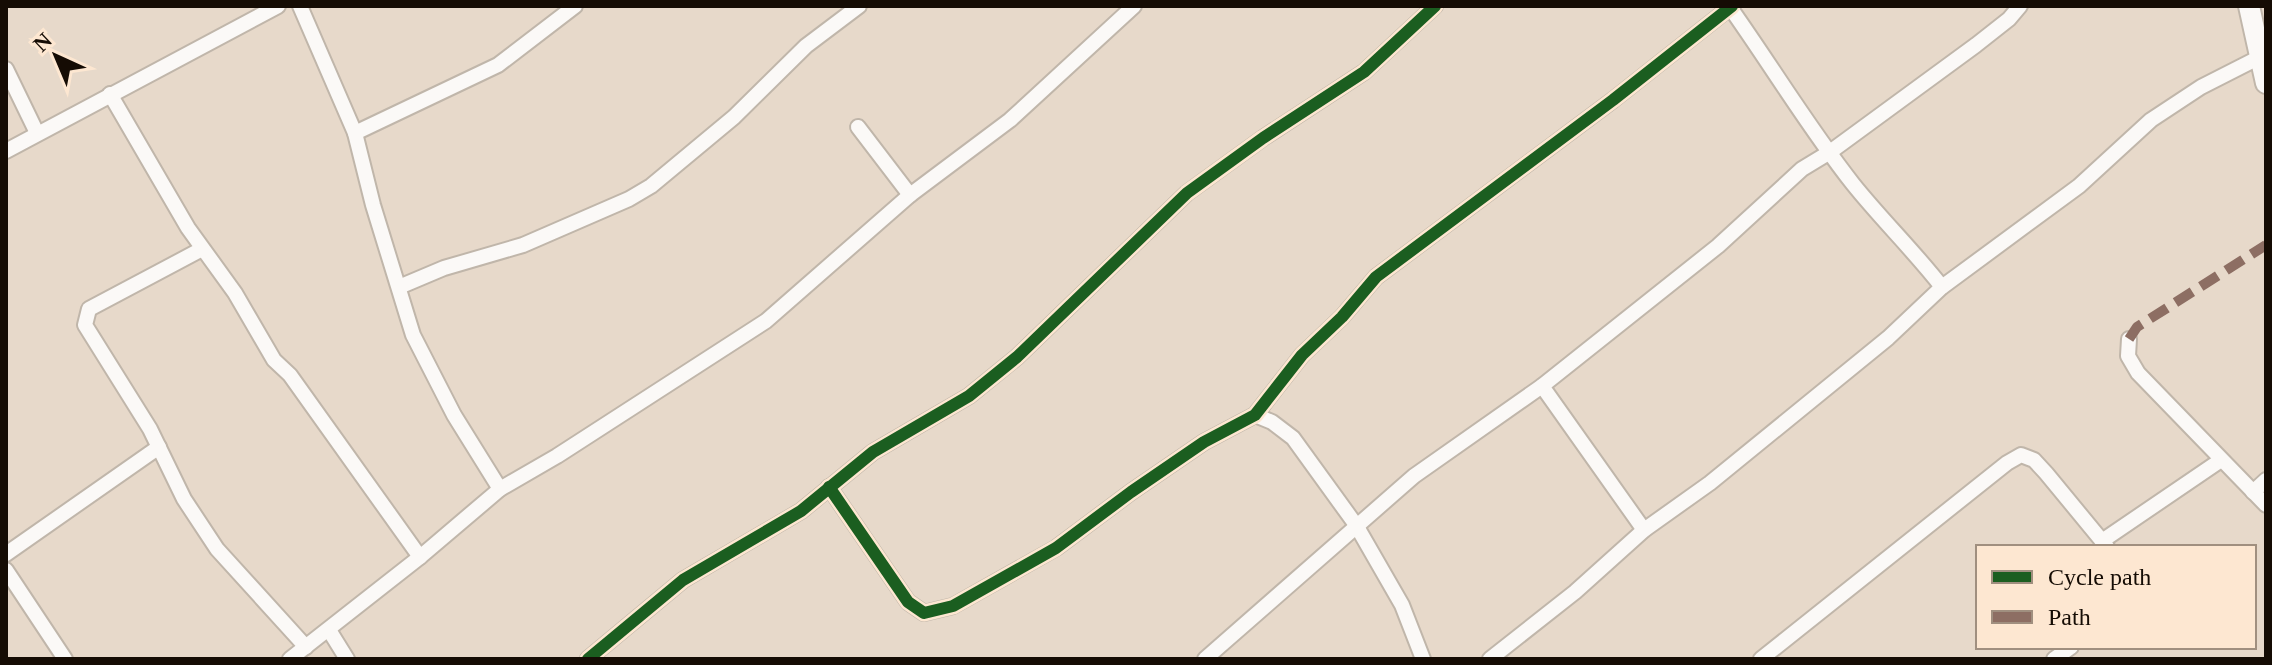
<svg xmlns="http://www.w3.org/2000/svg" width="2272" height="665" font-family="Georgia,serif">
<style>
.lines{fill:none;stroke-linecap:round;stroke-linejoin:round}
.street-casing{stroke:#c0b6aa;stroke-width:18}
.secondary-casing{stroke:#c0b6aa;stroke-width:24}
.street{stroke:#fbf9f7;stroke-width:14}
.secondary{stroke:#fbf9f7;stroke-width:20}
.quiet{stroke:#8d6e63;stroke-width:10;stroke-dasharray:20 10;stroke-linecap:butt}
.cycleway-casing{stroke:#fde7d1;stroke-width:17}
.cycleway{stroke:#1b5e20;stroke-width:12}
</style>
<rect width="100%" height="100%" fill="#e7d9ca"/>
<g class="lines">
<g class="street-casing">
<g id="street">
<polyline points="300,6 355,133 373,205 413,335 454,415 500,489"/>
<path d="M1729,6C1771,65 1808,127 1853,184C1881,219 1914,251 1942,287"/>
<polyline points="6,69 37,133"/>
<polyline points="110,94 188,228 235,293 274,360 290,375 420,557"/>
<polyline points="858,127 910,195"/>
<polyline points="355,133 498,65 575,6"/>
<polyline points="6,151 278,6"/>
<polyline points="202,249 89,309 85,325 150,429 184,499 217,549 306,647"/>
<polyline points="399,287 444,268 523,245 629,199 651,186 734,117 806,46 859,6"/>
<polyline points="2129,339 2128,356 2138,373 2266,505"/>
<polyline points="1542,386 1644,530"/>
<polyline points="1255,415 1272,422 1293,438 1356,525 1402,605 1423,659"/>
<polyline points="829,487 908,602 924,613 953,606 1056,548 1131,492 1204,442 1255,415 1302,355 1342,317 1376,277 1613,100 1732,6"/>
<polyline points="2253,492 2266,480"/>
<polyline points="2102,541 2221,460"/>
<polyline points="6,554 159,447"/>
<polyline points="6,570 65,659"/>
<polyline points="329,630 347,659"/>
<polyline points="290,659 420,557 500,489 557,456 766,321 910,195 1010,120 1134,6"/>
<polyline points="588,659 683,580 801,511 873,452 969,396 1017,357 1187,193 1263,138 1364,72 1435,6"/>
<polyline points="1205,659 1414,476 1542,386 1718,246 1802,169 1830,152 1976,45 2009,19 2020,6"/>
<polyline points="1490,659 1575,592 1644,530 1710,483 1888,338 1942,287 2079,186 2151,120 2201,87 2260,57"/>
<polyline points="1761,659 2007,463 2021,455 2034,460 2046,473 2107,547"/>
<polyline points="2054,659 2071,647"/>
</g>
</g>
<g class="secondary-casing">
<polyline id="secondary" points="2249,6 2266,83"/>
</g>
<use href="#street" class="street"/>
<use href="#secondary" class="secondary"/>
<polyline class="quiet" points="2129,339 2137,327 2266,245"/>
<g class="cycleway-casing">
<g id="cycleway">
<polyline points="829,487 908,602 924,613 953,606 1056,548 1131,492 1204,442 1255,415 1302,355 1342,317 1376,277 1613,100 1732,6"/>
<polyline points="588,659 683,580 801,511 873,452 969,396 1017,357 1187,193 1263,138 1364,72 1435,6"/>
</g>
</g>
<use href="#cycleway" class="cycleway"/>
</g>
<rect width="2272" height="665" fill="none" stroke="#150c04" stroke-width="16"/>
<rect x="1976" y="545" width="280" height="104" fill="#fde7d1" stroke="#a08f7f" stroke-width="2"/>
<rect x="1992" y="571" width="40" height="12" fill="#1b5e20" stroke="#a08f7f" stroke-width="2"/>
<text x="2048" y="585" font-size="24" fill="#150c04">Cycle path</text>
<rect x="1992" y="611" width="40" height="12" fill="#8d6e63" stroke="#a08f7f" stroke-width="2"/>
<text x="2048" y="625" font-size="24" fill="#150c04">Path</text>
<g transform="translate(56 56) rotate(316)" stroke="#fde7d1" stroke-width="6" paint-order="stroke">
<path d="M0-6L14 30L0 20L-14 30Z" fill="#150c04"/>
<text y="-12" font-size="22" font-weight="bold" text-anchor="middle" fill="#150c04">N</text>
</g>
</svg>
